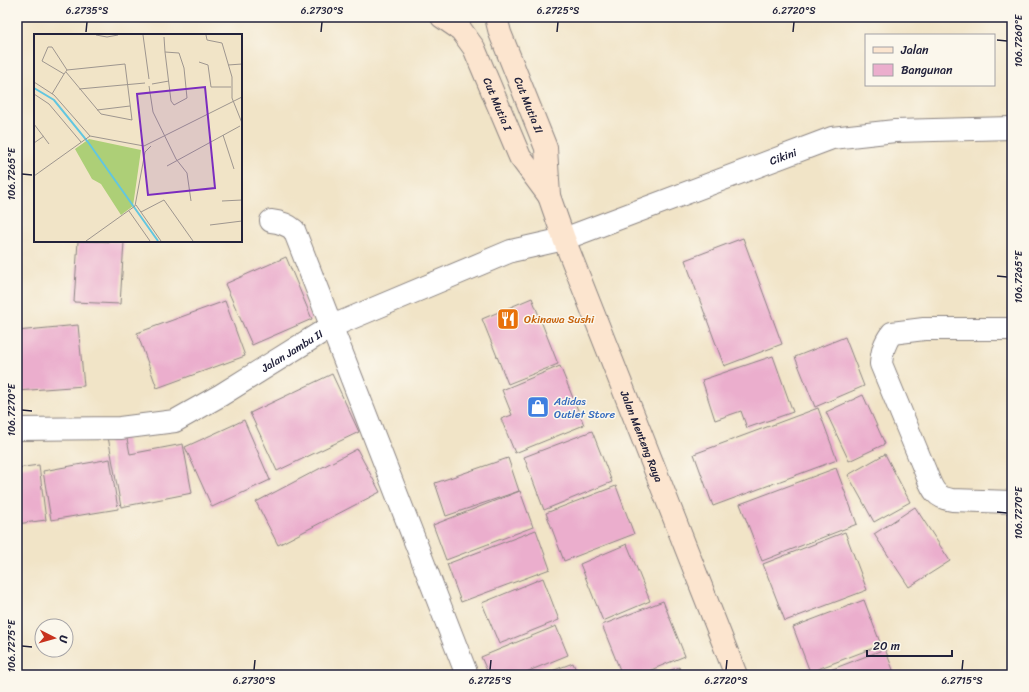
<svg xmlns="http://www.w3.org/2000/svg" width="1029" height="692" font-family="Sriracha,sans-serif">
<style>
.building{fill:#ebaecd}
.lines{fill:none;stroke-linecap:round;stroke-linejoin:round}
.minor-casing{stroke:#8a8381;stroke-width:24}
.tertiary-casing{stroke:#8a8381;stroke-width:24}
.secondary-casing{stroke:#8a8381;stroke-width:24}
.minor{stroke:#fff;stroke-width:22}
.tertiary{stroke:#fff;stroke-width:22}
.secondary{stroke:#fce5cf;stroke-width:22}
.ticks{fill:none;stroke:#22223b;stroke-width:1.5}
.labels{text-anchor:middle;stroke-width:3;stroke-linejoin:round;paint-order:stroke}
.street-label{font-size:11px;fill:#22223b;stroke:#fbf7ec}
.food-label{font-size:11px;fill:#c56008;stroke:#fbf7ec;text-anchor:start}
.shop-label{font-size:11px;fill:#366cbe;stroke:#fbf7ec;text-anchor:start}
.inset-river{fill:none;stroke:#62c6e0;stroke-width:2}
.inset-road{fill:none;stroke:#9e968f;stroke-width:1}
.view{fill:#7b2cbf;fill-opacity:0.15;stroke:#7b2cbf;stroke-width:2}
.inset-edge{fill:none;stroke:#22223b;stroke-width:2}
.neatline{fill:none;stroke:#22223b;stroke-width:1.5}
.ticks-label{font-size:10px;text-anchor:middle;fill:#22223b}
</style>
<rect width="100%" height="100%" fill="#fbf7ec"/>
<filter id="ink" filterUnits="userSpaceOnUse"><feTurbulence type="fractalNoise" baseFrequency=".025" numOctaves="2"/><feDisplacementMap in="SourceGraphic" scale="8" xChannelSelector="R" yChannelSelector="G"/><feConvolveMatrix kernelMatrix="1 2 1 2 8 2 1 2 1" color-interpolation-filters="sRGB"/></filter>
<filter id="wash" filterUnits="userSpaceOnUse"><feTurbulence type="fractalNoise" baseFrequency=".012" numOctaves="4" result="noise"/><feDisplacementMap in="SourceGraphic" scale="16" xChannelSelector="R" yChannelSelector="G"/><feGaussianBlur stdDeviation="0.9" result="paint"/><feColorMatrix in="noise" values="0 0 0 0 0 0 0 0 0 0 0 0 0 0 0 0 0 1.4 0 .05"/><feComposite in="paint" operator="in"/></filter>
<g filter="url(#wash)">
<rect width="100%" height="100%" fill="#f1e4c7"/>
<g id="blocks">
<g class="building">
<polygon points="743,238 782,344 724,366 685,260"/>
<polygon points="78,241 124,242 120,304 74,302"/>
<polygon points="286,257 312,319 252,345 225,284"/>
<polygon points="532,298 558,364 508,384 482,319"/>
<polygon points="225,301 245,356 157,388 137,333"/>
<polygon points="78,325 84,386 17,391 17,331"/>
<polygon points="845,337 864,386 815,407 795,357"/>
<polygon points="773,356 793,412 747,428 741,411 715,420 702,380"/>
<polygon points="560,366 584,425 515,453 501,419 512,415 502,390"/>
<polygon points="332,374 359,432 277,471 250,413"/>
<polygon points="863,395 885,444 849,461 826,412"/>
<polygon points="818,408 837,460 713,506 694,454"/>
<polygon points="244,420 270,480 212,507 185,447"/>
<polygon points="592,431 612,482 544,510 524,457"/>
<polygon points="126,434 130,454 183,444 192,493 121,507 108,437"/>
<polygon points="357,449 380,492 278,545 256,502"/>
<polygon points="885,454 910,502 874,522 848,475"/>
<polygon points="508,458 519,491 446,516 435,483"/>
<polygon points="110,459 118,509 51,520 43,471"/>
<polygon points="39,465 46,520 17,524 17,468"/>
<polygon points="836,468 857,524 762,561 740,504"/>
<polygon points="616,486 634,534 564,561 546,513"/>
<polygon points="520,491 533,527 446,560 433,525"/>
<polygon points="915,507 950,561 909,587 874,534"/>
<polygon points="536,530 550,569 461,602 447,564"/>
<polygon points="845,532 867,590 785,621 763,564"/>
<polygon points="627,544 650,601 603,621 580,564"/>
<polygon points="543,578 559,620 499,644 482,603"/>
<polygon points="864,600 881,645 810,672 793,627"/>
<polygon points="663,601 685,656 639,675 622,675 602,625"/>
<polygon points="556,626 568,655 519,675 489,675 481,657"/>
<polygon points="885,649 895,675 817,675"/>
<polygon points="573,663 578,675 541,675"/>
<polygon points="679,667 682,675 659,675"/>
</g>
</g>
</g>
<g filter="url(#ink)">
<use href="#blocks" fill-opacity="0" stroke="#8a8381" stroke-width="1"/>
<g class="lines">
<g class="minor-casing">
<g id="minor">
<path d="M271,221C280,222 287,224 294,230L467,675"/>
<path d="M1012,329H924L892,333C884,343 882,352 881,364L926,473C932,488 934,497 952,500L1012,502"/>
<path id="s1" d="M17,429L120,428L175,421L221,395L330,327L511,251L564,239"/>
</g>
</g>
<g class="tertiary-casing">
<g id="tertiary">
<path id="s2" d="M564,239L832,138L895,131L1012,128"/>
</g>
</g>
<g class="secondary-casing">
<g id="secondary">
<path id="s3" d="M442,17L461,30L474,48L520,157L549,196"/>
<path id="s4" d="M496,17L500,33L546,148L549,196L564,239L736,675"/>
</g>
</g>
<use href="#minor" class="minor"/>
<use href="#tertiary" class="tertiary"/>
<use href="#secondary" class="secondary"/>
</g>
</g>
<path class="ticks" d="M86,32L87,22M321,32L322,22M557,32L558,22M793,32L794,22M997,40L1007,41M22,174L32,175M997,276L1007,277M22,410L32,411M997,512L1007,513M22,646L32,647M254,670L255,660M490,670L491,660M726,670L727,660M962,670L963,660"/>
<defs>
<g id="restaurant-square" transform="scale(1.15)"><rect x="-9" y="-9" width="18" height="18" rx="4" fill="#e8710a" stroke="#fbf7ec"/><path d="M-5-6h1v4h1v-4h1v4h1v-4h1v5L-1.5 .5V6h-2V.5L-5-1ZM5-6V6H3V1.5H1.5Q1.5-4 5-6Z" fill="#fff"/></g>
<g id="shop-square" transform="scale(1.15)"><rect x="-9" y="-9" width="18" height="18" rx="4" fill="#3f7fe0" stroke="#fbf7ec"/><path d="M-5-2.5h2.3a2.7 3.5 0 0 1 5.4 0H5L5.5 6h-11ZM-1.5-2.5h3a1.5 2.3 0 0 0-3 0Z" fill="#fff"/></g>
</defs>
<g fill-rule="evenodd">
<use href="#restaurant-square" x="508" y="319"/>
<use href="#shop-square" x="538" y="407"/>
</g>
<g class="labels">
<g class="street-label">
<text dy="4" stroke="none"><textPath href="#s3" startOffset="106">Cut Mutia I</textPath></text>
<text dy="4" stroke="none"><textPath href="#s4" startOffset="94">Cut Mutia II</textPath></text>
<text dy="4" stroke="none"><textPath href="#s2" startOffset="234">Cikini</textPath></text>
<text dy="4" stroke="none"><textPath href="#s1" startOffset="295">Jalan Jambu II</textPath></text>
<text dy="4" stroke="none"><textPath href="#s4" startOffset="446">Jalan Menteng Raya</textPath></text>
</g>
<g class="food-label">
<text x="524" y="323">Okinawa Sushi</text>
</g>
<g class="shop-label">
<text x="554" y="405">Adidas<tspan x="554" dy="13">Outlet Store</tspan></text>
</g>
</g>
<g transform="translate(34 34)">
<rect width="208" height="208" fill="#f1e4c7"/>
<path d="M55,105L107,116L99,172L87,181L67,150L58,145L41,115Z" fill="#adcf77"/>
<path class="inset-river" d="M0,54L20,66L54,108L124,207"/>
<path class="inset-road" d="M62,1L73,3L84,1M109,1L115,45M172,1L173,6L188,9L198,43V64L208,89M130,3L131,18M131,18L145,19L150,34L153,64L140,71L137,67ZM165,28L174,31L177,53H197M194,31L208,30M30,40L8,27L14,13H18L33,36M0,48L20,61L56,102M118,50L135,47M115,52L119,78L142,125L153,139L157,167M45,55L111,49M0,60L15,70L47,108M18,60L30,40L33,36L91,30L98,86L67,80L32,38M63,76L96,72M0,90L15,110M189,101L200,135M0,109L10,102M133,132L206,92M0,142L56,102L110,112L208,63M188,167L208,166M102,171L127,207M95,177L116,207M107,178L130,166L159,207M176,191L208,187M52,207L101,172L111,118L117,112"/>
<path class="view" d="M171,53L181,154L114,161L103,60Z"/>
<rect width="208" height="208" class="inset-edge"/>
</g>
<rect width="1029" height="692" fill="none" stroke="#fbf7ec" stroke-width="44"/>
<rect x="865" y="34" width="130" height="52" fill="#fbf7ec" stroke="#a4a2a5"/>
<rect x="873" y="47" width="20" height="6" fill="#fce5cf" stroke="#a4a2a5"/>
<text x="901" y="54" font-size="12" fill="#22223b">Jalan</text>
<rect x="873" y="64" width="20" height="12" fill="#ebaecd" stroke="#a4a2a5"/>
<text x="901" y="74" font-size="12" fill="#22223b">Bangunan</text>
<g transform="translate(54 638) rotate(96)"><circle r="19" fill="#fbf7ec" stroke="#a4a2a5"/>
<path d="M0-3L7 15L0 10L-7 15Z" fill="#c8321e"/>
<text y="-6" font-size="11" font-weight="bold" text-anchor="middle" fill="#22223b">U</text>
</g>
<path d="M867 650v6h85v-6" fill="none" stroke="#22223b" stroke-width="2"/>
<text x="873" y="650" font-size="12" fill="#22223b" stroke="#fbf7ec" stroke-width="3" paint-order="stroke">20 m</text>
<rect x="22" y="22" width="985" height="648" class="neatline"/>
<g class="ticks-label">
<text x="87" y="14">6.2735°S</text>
<text x="322" y="14">6.2730°S</text>
<text x="558" y="14">6.2725°S</text>
<text x="794" y="14">6.2720°S</text>
<text transform="translate(1018 41) rotate(-90)" y="4">106.7260°E</text>
<text transform="translate(11 174) rotate(-90)" y="4">106.7265°E</text>
<text transform="translate(1018 277) rotate(-90)" y="4">106.7265°E</text>
<text transform="translate(11 410) rotate(-90)" y="4">106.7270°E</text>
<text transform="translate(1018 513) rotate(-90)" y="4">106.7270°E</text>
<text transform="translate(11 646) rotate(-90)" y="4">106.7275°E</text>
<text x="254" y="684">6.2730°S</text>
<text x="490" y="684">6.2725°S</text>
<text x="726" y="684">6.2720°S</text>
<text x="962" y="684">6.2715°S</text>
</g>
</svg>
